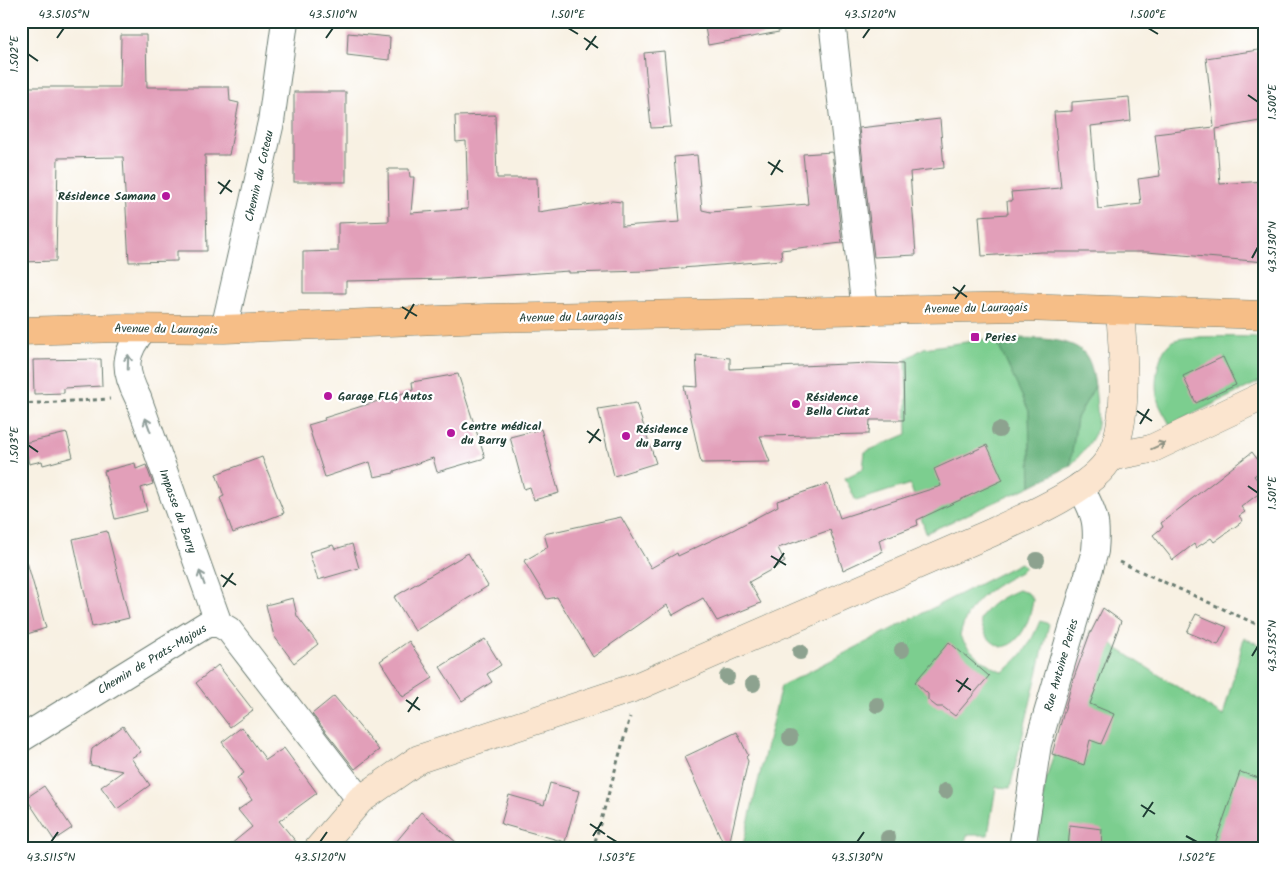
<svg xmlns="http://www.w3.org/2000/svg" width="1286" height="870" font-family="Kalam,sans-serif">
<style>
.green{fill:#7cce8f;stroke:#4e8662}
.forest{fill:#65b17a;stroke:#427757}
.building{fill:#e29fb9}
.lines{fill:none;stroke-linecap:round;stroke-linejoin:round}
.street-casing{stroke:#6b7c71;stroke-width:28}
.secondary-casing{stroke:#6b7c71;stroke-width:29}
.primary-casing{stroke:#6b7c71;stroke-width:29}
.path{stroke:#6b7c71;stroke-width:3;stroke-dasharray:4 4;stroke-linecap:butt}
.street{stroke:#fff;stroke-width:26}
.secondary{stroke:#fbe5cf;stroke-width:28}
.primary{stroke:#f6be87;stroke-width:28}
.tree{fill:#8da28f}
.oneway{stroke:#8f9e9a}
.oneway2{stroke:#8d9182}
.ticks{fill:none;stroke:#1f3d34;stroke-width:2}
.poi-dot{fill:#b5179e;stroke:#fff;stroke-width:2}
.labels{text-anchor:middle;stroke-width:4.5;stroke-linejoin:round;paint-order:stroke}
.street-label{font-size:12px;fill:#1f3d34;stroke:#fff}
.poi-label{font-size:12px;font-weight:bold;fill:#1f3d34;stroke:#fff;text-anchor:start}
.neatline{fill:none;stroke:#1f3d34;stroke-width:2}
.ticks-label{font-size:12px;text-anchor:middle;fill:#1f3d34}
</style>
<rect width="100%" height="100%" fill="#fff"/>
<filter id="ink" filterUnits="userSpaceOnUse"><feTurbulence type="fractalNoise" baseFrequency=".02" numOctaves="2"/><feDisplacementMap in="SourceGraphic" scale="10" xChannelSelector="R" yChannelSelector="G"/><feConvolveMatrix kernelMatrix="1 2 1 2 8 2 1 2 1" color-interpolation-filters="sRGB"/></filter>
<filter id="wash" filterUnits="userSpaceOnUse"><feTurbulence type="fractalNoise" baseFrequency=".0096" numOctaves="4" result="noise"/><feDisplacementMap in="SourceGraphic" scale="20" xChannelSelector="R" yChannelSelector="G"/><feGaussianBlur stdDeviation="1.12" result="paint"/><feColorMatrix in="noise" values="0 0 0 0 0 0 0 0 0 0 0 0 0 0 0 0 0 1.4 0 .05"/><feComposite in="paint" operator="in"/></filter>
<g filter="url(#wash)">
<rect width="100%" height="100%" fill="#f8f1e3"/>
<g class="green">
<path d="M1265,337V379L1170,425C1166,416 1158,406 1157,396C1154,381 1158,347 1175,340C1188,335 1247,337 1265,337Z"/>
<polygon points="995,338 1029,411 1031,486 926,533 910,484 856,501 845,478 863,469 865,452 907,434 906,359 924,348"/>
<path d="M1095,386C1099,431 1102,431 1070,466L1077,418Z"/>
<path d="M1020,563L1025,567L1020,572C990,588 968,601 960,636C971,654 984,663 1003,672C1024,656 1030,644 1040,621L1049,624L1010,788L996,787L988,835H967L963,849H742L781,686Z"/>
<path d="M1018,590L1028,593L1033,599C1031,617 1022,645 1001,647C988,641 984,634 980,620C988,604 1002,597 1018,590Z"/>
<polygon points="1090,631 1223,716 1244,638 1265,647 1265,849 1036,849 1045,783"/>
</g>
<path class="forest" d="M995,338C1019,339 1062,335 1081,350C1091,358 1093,374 1095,386L1077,418L1070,466L1031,486L1029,411Z"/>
<g id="blocks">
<g class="building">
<polygon points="704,21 778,21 779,32 708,45"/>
<polygon points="348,33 390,37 389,60 347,55"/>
<polygon points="121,35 146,35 147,87 229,87 230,101 239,103 229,155 205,155 207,251 177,251 177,261 129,262 123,157 58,158 56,261 21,262 21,87 120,87"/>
<polygon points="1265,49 1265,120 1216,129 1220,184 1265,181 1265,262 1147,252 1041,252 982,256 979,216 1008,214 1007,201 1012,201 1011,192 1061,188 1054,112 1072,111 1072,102 1129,97 1131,121 1091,126 1098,209 1141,204 1138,179 1160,176 1155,134 1214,127 1206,58"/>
<polygon points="664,51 671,127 651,128 644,53"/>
<rect x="294" y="92" width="52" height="90"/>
<polygon points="495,115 497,178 537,178 538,212 612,201 622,202 622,226 680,222 674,157 697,155 702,210 711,212 808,204 803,154 832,152 842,243 781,250 782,260 645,271 569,273 569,271 449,279 346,281 346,293 303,293 303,252 338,251 338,223 389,221 388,169 409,169 410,177 414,177 411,213 468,209 466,141 456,142 455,116"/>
<polygon points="940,119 944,168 910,172 916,255 874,257 859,128"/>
<polygon points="696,355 730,358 730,369 870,363 903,364 904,420 870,420 869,434 760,436 770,462 701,463 684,386 698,387"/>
<polygon points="1223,357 1236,385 1196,403 1183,376"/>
<polygon points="101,359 102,386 64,388 64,393 34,394 33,360"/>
<polygon points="458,374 485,458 437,472 433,458 394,471 394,473 374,477 370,462 325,477 308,425 325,420 324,418 413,390 412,382"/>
<polygon points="636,403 656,463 614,476 598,409"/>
<polygon points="541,429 559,493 534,500 530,487 524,489 510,437"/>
<polygon points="67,433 73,457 43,465 42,461 29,464 24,443"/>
<polygon points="987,445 1003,480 917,520 918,525 879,540 882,552 843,570 830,530 778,548 785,562 749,582 761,603 717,621 703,598 673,615 667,605 593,657 557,597 547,599 524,561 548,547 544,534 621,517 651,568 677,553 678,556 731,531 778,506 777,501 828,484 840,518 941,486 934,469"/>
<polygon points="1252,452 1264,468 1254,476 1265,489 1241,507 1245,512 1239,516 1243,521 1214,542 1211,538 1196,548 1194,544 1173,560 1153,535 1163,527 1161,523"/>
<polygon points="262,457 284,513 233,533 220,498 224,496 216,474"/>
<polygon points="135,463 136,469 146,465 153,484 141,488 147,511 115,519 104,471"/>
<polygon points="107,531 129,618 92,627 73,539"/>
<polygon points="352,544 359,568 318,580 309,552 333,545 335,549"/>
<polygon points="468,553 488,586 415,631 394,597"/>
<polygon points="27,562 46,628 21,636 21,563"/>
<polygon points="293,598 297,616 318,644 294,663 274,636 266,605"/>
<polygon points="1103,608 1121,621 1090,704 1114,714 1101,744 1090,740 1084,765 1052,754 1072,683 1089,636"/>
<polygon points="1196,614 1227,627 1218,645 1187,632"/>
<polygon points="485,639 501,665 487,674 492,682 462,701 440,667"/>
<polygon points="409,641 433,678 403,697 380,661"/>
<polygon points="949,642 989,676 955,716 943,707 937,707 928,700 928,694 915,682"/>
<polygon points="218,665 253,710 230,727 196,683"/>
<polygon points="334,696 379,750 355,769 312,714"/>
<polygon points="123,726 141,752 131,758 150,785 117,809 101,787 123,771 90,765 92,749"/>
<polygon points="242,727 266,760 284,748 317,793 279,821 302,849 225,849 252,827 238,810 252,800 237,778 244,773 222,742"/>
<polygon points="737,732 748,755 746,757 748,761 728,849 726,849 684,757"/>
<polygon points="1240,772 1265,780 1265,849 1213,849"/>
<polygon points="550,783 579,791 565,842 501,824 509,795 544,805"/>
<polygon points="44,786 72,828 54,840 26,798"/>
<polygon points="421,812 464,849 390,849"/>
<polygon points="1070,825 1102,829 1101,849 1068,849"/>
</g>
</g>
</g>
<g filter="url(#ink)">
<use href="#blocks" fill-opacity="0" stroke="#6b7c71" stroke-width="1"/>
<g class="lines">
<g class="street-casing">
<g id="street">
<polyline points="832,21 865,311"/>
<path d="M144,329C123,354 123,369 138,398L219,624"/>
<polyline points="224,329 271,122 285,21"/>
<polyline points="21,739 207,624 219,624 229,630 360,800"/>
<path d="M1022,849L1038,744L1095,551C1098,520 1094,513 1080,486"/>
</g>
</g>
<g class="secondary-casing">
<g id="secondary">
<polyline points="1110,457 1151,449 1265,395"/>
<path d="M318,849L360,800L419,759L636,687L986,535C1019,520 1094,489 1110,457C1130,421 1123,352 1120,311"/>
</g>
</g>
<g class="primary-casing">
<polyline id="primary" points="21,331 119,328 224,329 485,318 1022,307 1265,315"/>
</g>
<g class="path">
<polyline points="21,404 110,399"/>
<polyline points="1120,562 1265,628"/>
<polyline points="593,849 630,717"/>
</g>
<use href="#street" class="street"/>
<use href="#secondary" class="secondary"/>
<use href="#primary" class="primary"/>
</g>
<g class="tree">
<circle cx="999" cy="430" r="8"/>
<circle cx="1037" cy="560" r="8"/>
<circle cx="902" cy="650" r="8"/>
<circle cx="800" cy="652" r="8"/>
<circle cx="727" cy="677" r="8"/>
<circle cx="753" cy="684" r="8"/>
<circle cx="877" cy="705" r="8"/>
<circle cx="790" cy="738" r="8"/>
<circle cx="945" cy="791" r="8"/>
<circle cx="888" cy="838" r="8"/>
</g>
<defs><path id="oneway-shaft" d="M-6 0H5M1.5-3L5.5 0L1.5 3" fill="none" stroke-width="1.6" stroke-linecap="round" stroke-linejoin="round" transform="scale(1.25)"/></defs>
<g class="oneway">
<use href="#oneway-shaft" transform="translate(128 362) rotate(-88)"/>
<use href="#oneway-shaft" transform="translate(148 425) rotate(-110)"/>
<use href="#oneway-shaft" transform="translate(202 578) rotate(-110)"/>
</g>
<use class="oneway2" href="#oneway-shaft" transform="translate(1158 446) rotate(-24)"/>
</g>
<path class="ticks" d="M568,28L578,34M1148,28L1158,34M57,38L64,28M326,38L333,28M584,38L598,48M863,38L870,28M586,50L596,36M28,54L38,61M1248,95L1258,102M768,162L783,172M771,175L780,160M218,182L232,192M220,194L230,180M1252,258L1258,247M953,287L967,297M955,299L965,285M402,307L417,316M405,319L414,304M1137,411L1152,421M1140,424L1149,409M587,431L601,441M589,443L599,429M28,445L38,452M1248,486L1258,493M771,556L786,565M774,568L784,553M221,575L236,585M223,587L233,573M1252,656L1258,646M956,680L971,690M958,692L968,678M406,700L420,710M408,712L418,697M1141,805L1155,814M1143,817L1153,802M590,824L605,834M593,836L602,822M607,836L617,842M1186,836L1197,842M51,842L58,832M320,842L327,832M857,842L864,832"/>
<g class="poi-dot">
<circle cx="166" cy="196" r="5"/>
<rect x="970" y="332" width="10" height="10" rx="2.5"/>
<circle cx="328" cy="396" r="5"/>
<circle cx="796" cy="404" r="5"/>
<circle cx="451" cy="433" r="5"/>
<circle cx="626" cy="436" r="5"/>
</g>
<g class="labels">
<g class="street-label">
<text transform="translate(259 176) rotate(-77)" y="4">Chemin du Coteau</text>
<text transform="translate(976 308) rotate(-1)" y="4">Avenue du Lauragais</text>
<text transform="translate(571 317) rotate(-1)" y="4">Avenue du Lauragais</text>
<text transform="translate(166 329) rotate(1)" y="4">Avenue du Lauragais</text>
<text transform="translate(178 511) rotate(70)" y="4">Impasse du Barry</text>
<text transform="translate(152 659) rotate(-31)" y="4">Chemin de Prats-Majous</text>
<text transform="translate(1061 665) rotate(-74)" y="4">Rue Antoine Peries</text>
</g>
<g class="poi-label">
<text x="156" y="200" text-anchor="end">Résidence Samana</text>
<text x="985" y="341">Peries</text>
<text x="338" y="400">Garage FLG Autos</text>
<text x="806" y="401">Résidence<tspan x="806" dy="14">Bella Ciutat</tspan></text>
<text x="461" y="430">Centre médical<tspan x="461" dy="14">du Barry</tspan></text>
<text x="636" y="433">Résidence<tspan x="636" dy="14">du Barry</tspan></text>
</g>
</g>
<rect width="1286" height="870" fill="none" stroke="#fff" stroke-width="55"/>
<rect x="28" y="28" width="1230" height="814" class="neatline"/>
<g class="ticks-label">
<text x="64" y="18">43.5105°N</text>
<text x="333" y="18">43.5110°N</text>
<text x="568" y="18">1.501°E</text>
<text x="870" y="18">43.5120°N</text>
<text x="1148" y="18">1.500°E</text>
<text transform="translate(14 54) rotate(-90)" y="4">1.502°E</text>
<text transform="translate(1272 102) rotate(-90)" y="4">1.500°E</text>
<text transform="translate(1272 247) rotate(-90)" y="4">43.5130°N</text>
<text transform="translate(14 445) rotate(-90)" y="4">1.503°E</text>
<text transform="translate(1272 493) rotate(-90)" y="4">1.501°E</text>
<text transform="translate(1272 646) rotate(-90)" y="4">43.5135°N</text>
<text x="51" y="861">43.5115°N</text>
<text x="320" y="861">43.5120°N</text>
<text x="617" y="861">1.503°E</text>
<text x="857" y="861">43.5130°N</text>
<text x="1197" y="861">1.502°E</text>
</g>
</svg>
